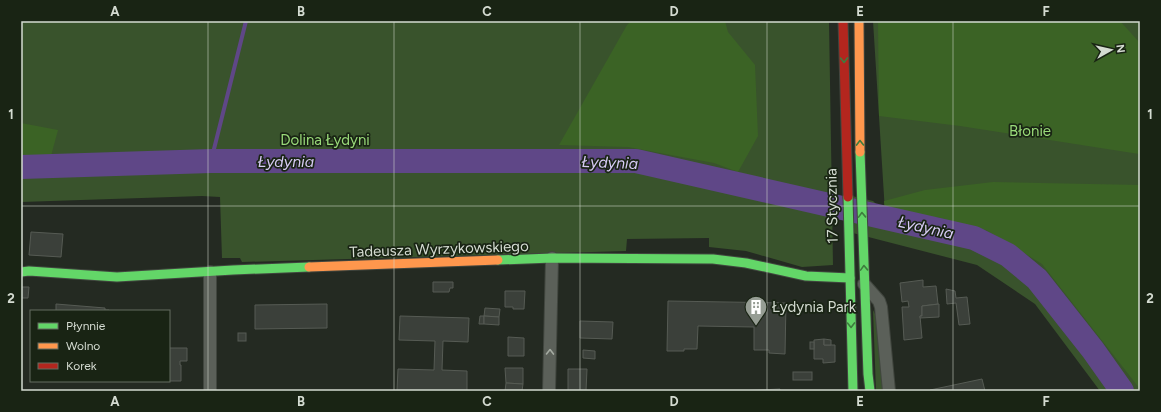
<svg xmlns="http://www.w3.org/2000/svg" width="1161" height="412" font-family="Figtree,sans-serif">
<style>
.green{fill:#39532c}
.forest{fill:#3b6325}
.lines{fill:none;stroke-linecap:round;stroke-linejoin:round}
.stream{stroke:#5f4787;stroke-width:4}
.river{stroke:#5f4787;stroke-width:24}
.building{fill:#3b403a;stroke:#565b54}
.street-casing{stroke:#41463f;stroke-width:14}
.fast-casing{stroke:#41463f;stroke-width:11}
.slow-casing{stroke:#41463f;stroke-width:11}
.jam-casing{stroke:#41463f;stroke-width:11}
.street{stroke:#5b6059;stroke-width:12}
.fast{stroke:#63d668;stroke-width:9}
.slow{stroke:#ff974d;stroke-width:9}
.jam{stroke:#b3261e;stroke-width:9}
.oneway{stroke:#3e7d3e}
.oneway2{stroke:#a4aaa1}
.grid{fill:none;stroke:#d4dbd1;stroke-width:1;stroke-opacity:0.55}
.labels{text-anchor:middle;stroke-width:3.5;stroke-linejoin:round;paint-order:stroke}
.park-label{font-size:15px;fill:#99da79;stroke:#192414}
.street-label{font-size:15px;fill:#d4dbd1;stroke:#192414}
.poi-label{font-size:15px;fill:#d4dbd1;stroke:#192414;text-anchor:start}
.water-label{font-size:16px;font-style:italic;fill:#d7cbf4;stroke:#192414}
.neatline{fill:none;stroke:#d4dbd1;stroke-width:1.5}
.grid-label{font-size:13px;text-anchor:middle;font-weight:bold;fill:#d4dbd1}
</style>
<rect width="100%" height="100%" fill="#242a22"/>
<g class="green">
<polygon points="21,21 829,21 833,265 802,267 746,251 709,247 709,238 627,239 626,251 242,262 240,258 222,258 220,197 202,196 21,202"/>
<polygon points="873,21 1140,21 1140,391 1100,391 1035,304 977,265 849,232 848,195 873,201 885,212"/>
<polygon points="873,310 876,316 883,391 876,391"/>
</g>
<g class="forest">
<polygon points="631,21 725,21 728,32 755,65 758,136 738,172 714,163 628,147 559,145 627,25"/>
<polygon points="878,21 1120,21 1140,43 1139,154 960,126 879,116"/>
<polygon points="21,123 58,130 48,167 21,167"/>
<polygon points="993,182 1140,185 1140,389 1042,264 986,230 974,229 937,217 909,217 885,212 884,201 925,190"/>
</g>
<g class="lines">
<polyline class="stream" points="211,161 246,21"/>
<polyline class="river" points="21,167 211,161 636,161 974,238 1008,255 1037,279 1093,350 1122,391"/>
</g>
<g class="building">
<polygon points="31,232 63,234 61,257 29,255"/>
<polygon points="923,280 923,287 936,286 938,304 922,306 922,316 920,316 922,338 904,340 902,307 909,307 908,301 902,302 900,283"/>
<polygon points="433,282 453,282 453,288 450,288 449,292 433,292"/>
<polygon points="21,287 29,287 28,298 21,298"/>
<polygon points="946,289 955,291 956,298 967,297 970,324 959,325 956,303 947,304"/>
<polygon points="505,291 525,291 524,309 513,309 513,307 505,307"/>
<polygon points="668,301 786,303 785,354 769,353 769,350 754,350 754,327 698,326 697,349 684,349 684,351 667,351"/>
<polygon points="56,304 105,308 105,310 109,310 109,311 56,311"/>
<polygon points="327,304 327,328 255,329 255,305"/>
<polygon points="939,304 939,317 920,318 920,316 922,316 922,306"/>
<polygon points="485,308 500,309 499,317 484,316"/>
<polygon points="400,316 469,318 468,342 443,341 442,370 467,371 467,391 397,391 398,369 434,370 435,341 399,340"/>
<polygon points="480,316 484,316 484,324 479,324"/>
<polygon points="484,316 499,317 499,325 484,324"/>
<polygon points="580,321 613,322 612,339 580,338"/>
<rect x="238" y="333" width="8" height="8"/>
<polygon points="508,337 524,338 524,356 508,356"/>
<polygon points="824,339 824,345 835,345 835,362 823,363 823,359 814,359 814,340"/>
<polygon points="824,339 831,340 831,345 824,345"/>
<rect x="810" y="342" width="4" height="7"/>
<polygon points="169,348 187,348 187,361 180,361 180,365 181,365 181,381 154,381 169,381"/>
<polygon points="583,350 595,351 595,359 583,358"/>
<polygon points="505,368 523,368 523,384 506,383"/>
<polygon points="568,369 587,369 586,391 568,391"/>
<rect x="793" y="372" width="19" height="8"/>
<polygon points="982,379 985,391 930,391 930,390"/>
<polygon points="506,383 523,384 522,391 505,391"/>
<polygon points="780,389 780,391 733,391 738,391"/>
</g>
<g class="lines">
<g class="street-casing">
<g id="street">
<polyline points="864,284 879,301 881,307 889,391"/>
<polyline points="210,391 210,272"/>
<polyline points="549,391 552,258"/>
</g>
</g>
<g class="fast-casing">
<g id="fast">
<polyline points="860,152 868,374 870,391"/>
<polyline points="848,197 853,391"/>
<polyline points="498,260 552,258 713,259 746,263 806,276 850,278"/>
<polyline points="21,272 29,271 117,277 233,270 309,267"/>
</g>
</g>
<g class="slow-casing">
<g id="slow">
<polyline points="859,21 860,152"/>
<polyline points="309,267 498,260"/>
</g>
</g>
<g class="jam-casing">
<polyline id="jam" points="843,21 848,197"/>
</g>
<use href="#street" class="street"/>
<use href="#fast" class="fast"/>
<use href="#slow" class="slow"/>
<use href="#jam" class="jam"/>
</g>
<defs><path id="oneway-chevron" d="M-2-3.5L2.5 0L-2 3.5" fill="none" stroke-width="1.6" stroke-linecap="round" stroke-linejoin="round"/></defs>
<g class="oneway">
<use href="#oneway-chevron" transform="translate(844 60) rotate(89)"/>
<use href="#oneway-chevron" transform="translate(860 143) rotate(-91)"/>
<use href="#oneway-chevron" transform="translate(862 215) rotate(-92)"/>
<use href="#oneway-chevron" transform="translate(864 268) rotate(-92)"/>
<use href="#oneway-chevron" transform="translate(851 325) rotate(89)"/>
</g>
<use class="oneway2" href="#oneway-chevron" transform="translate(550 352) rotate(-89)"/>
<path class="grid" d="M208,21V391M394,21V391M580,21V391M767,21V391M953,21V391M21,206H1140"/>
<defs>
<g id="building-pin" transform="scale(1.15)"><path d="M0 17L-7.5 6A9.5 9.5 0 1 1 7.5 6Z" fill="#969d94" stroke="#192414"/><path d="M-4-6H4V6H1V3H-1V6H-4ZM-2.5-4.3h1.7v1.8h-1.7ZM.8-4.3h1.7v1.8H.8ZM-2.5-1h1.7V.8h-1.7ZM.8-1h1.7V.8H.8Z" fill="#fff"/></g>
</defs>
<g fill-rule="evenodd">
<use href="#building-pin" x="756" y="307"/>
</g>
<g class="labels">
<g class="park-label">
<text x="1030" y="136">Błonie</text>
<text x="325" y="145">Dolina Łydyni</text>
</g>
<g class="street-label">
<text transform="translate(832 206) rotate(-91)" y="5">17 Stycznia</text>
<text transform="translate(439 249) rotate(-2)" y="5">Tadeusza Wyrzykowskiego</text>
</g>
<g class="poi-label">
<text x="772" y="312">Łydynia Park</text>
</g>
<g class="water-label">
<text x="286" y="167">Łydynia</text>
<text transform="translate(610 162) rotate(2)" y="6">Łydynia</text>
<text transform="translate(926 227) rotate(13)" y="6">Łydynia</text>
</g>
</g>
<rect width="1161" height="412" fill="none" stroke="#192414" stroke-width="44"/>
<rect x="30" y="310" width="140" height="72" fill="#192414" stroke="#646d60"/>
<rect x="38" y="323" width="20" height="6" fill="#63d668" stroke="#646d60"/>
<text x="66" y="330" font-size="12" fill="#d4dbd1">Płynnie</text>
<rect x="38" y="343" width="20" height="6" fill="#ff974d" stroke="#646d60"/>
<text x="66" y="350" font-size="12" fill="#d4dbd1">Wolno</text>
<rect x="38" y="363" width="20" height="6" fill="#b3261e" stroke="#646d60"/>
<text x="66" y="370" font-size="12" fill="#d4dbd1">Korek</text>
<g transform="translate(1111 50) rotate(82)" stroke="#192414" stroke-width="3" paint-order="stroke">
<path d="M0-3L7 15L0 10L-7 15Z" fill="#d4dbd1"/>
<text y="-6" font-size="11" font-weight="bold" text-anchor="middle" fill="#d4dbd1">N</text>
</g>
<rect x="22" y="22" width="1117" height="368" class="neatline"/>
<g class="grid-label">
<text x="115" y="16">A</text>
<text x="301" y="16">B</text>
<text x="487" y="16">C</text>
<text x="674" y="16">D</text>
<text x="860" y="16">E</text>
<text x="1046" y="16">F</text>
<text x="11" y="119">1</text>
<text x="1150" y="119">1</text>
<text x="11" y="303">2</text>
<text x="1150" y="303">2</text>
<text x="115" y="406">A</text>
<text x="301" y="406">B</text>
<text x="487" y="406">C</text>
<text x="674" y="406">D</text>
<text x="860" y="406">E</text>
<text x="1046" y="406">F</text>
</g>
</svg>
